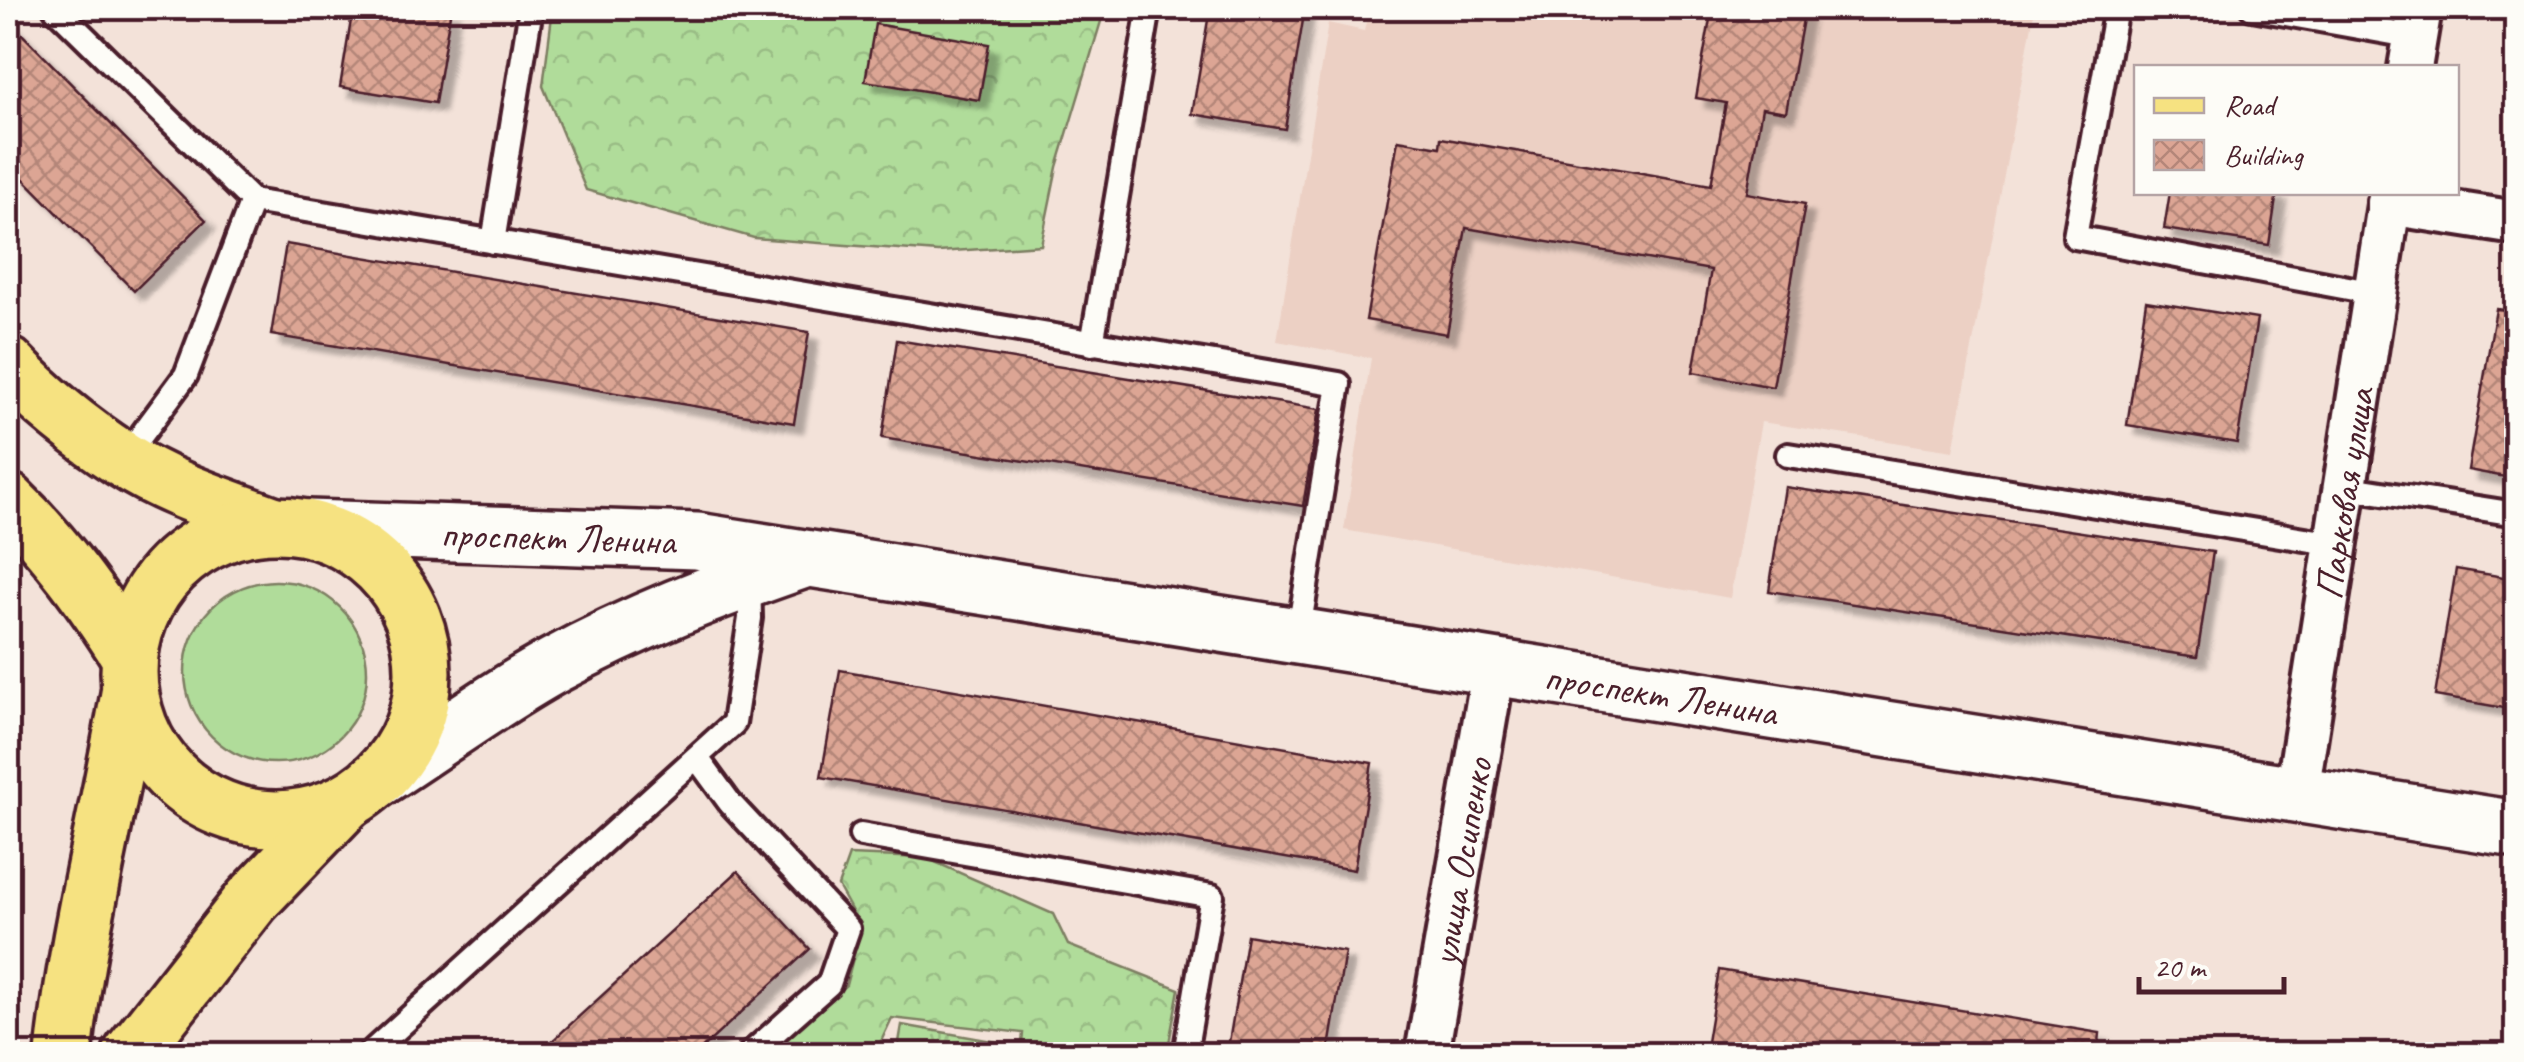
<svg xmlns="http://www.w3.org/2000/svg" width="2524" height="1062" font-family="Caveat,sans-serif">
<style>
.built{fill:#ecd0c4}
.green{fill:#b0dc9a;stroke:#7d7e62;stroke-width:2.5}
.forest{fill:url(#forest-crowns);stroke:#7d7e62;stroke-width:2.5}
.park{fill:url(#park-tufts);stroke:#7d7e62;stroke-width:2.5}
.building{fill:url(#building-cross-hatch);stroke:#4a1f2b;stroke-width:2.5;filter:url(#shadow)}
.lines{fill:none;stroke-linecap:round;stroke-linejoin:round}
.service-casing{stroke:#4a1f2b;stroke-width:30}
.minor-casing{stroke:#4a1f2b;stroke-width:50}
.secondary-casing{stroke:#4a1f2b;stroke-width:62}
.primary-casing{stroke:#4a1f2b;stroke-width:62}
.service{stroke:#fdfcf7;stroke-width:22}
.minor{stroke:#fdfcf7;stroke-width:42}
.secondary{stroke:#fdfcf7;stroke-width:55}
.primary{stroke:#f6e281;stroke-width:55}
.labels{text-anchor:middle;stroke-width:8;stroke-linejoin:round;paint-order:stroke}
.street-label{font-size:40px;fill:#4a1f2b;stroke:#fdfcf7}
</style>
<defs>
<pattern id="forest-crowns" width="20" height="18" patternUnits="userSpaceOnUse" patternTransform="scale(2.5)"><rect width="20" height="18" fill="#b0dc9a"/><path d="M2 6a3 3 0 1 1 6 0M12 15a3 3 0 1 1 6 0" fill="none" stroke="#99bc85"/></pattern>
<pattern id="park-tufts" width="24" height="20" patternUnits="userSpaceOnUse" patternTransform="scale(2.5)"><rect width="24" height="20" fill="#b0dc9a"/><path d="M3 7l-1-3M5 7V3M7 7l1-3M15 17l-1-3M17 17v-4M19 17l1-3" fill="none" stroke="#99bc85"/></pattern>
<pattern id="building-cross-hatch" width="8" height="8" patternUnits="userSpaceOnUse" patternTransform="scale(2.5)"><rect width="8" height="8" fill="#dca594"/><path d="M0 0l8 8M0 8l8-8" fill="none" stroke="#b48679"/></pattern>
<filter id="shadow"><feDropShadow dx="9" dy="9" stdDeviation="2.5" flood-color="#0004"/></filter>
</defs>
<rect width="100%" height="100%" fill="#f3e2d9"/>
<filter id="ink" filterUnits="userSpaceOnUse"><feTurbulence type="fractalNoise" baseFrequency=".01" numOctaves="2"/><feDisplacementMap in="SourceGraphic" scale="20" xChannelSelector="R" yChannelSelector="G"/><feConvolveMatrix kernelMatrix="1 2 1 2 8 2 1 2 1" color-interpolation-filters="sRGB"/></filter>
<g filter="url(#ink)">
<polygon class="built" points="1369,8 2035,8 1953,451 1761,422 1730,598 1344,530 1371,358 1277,341 1328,23 1364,31"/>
<circle class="green" cx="276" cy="672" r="91"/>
<g class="forest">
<polygon points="553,8 1105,8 1057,167 1041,245 938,252 754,238 586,190 543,86"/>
<polygon points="849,855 926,858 1053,914 1068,945 1179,989 1167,1054 1021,1054 1023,1033 892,1018 875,1054 767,1054 846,985 861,928 838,886"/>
</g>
<polygon class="park" points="902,1025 1015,1045 1014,1054 897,1054"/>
<g class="building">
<polygon points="353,8 451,8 435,103 340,87"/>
<polygon points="1210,8 1305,8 1285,129 1192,114"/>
<polygon points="1712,8 1805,8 1786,112 1762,108 1747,193 1805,204 1773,387 1693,372 1711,270 1466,228 1447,334 1366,320 1398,140 1440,147 1441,138 1711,185 1726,103 1696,98"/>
<polygon points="8,20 206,220 134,291 8,163"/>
<polygon points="875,24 989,44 979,100 865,81"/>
<polygon points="2170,192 2277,192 2269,245 2164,229"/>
<polygon points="286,244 809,332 794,423 271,335"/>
<polygon points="2146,301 2257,319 2237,443 2127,425"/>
<polygon points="2496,309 2516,311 2516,479 2468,470"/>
<polygon points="897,340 1319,409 1303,506 882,438"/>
<polygon points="1785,487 2213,552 2197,657 1769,591"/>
<polygon points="2456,569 2516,579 2516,710 2435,696"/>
<polygon points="840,670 1372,763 1354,870 821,777"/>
<polygon points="738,871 810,949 696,1054 538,1054"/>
<polygon points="1247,935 1345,952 1328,1054 1227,1054"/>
<polygon points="1719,970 2100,1033 2098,1054 1705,1054"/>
</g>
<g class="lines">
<g class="service-casing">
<g id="service">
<polyline points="55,8 252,201 1339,384 1298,636"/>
<polyline points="2116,8 2075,237 2375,293"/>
<polyline points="2252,8 2415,37"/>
<polyline points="493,242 531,8"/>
<polyline points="1092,344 1149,8"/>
<polyline points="1788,455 2336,544"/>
<polyline points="123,460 186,375 252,201"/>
<polyline points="2344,487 2516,514"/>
<polyline points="697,758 730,803 848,929 829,984 750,1054"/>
<polyline points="861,835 1212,896 1185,1054"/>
<polyline points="369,1054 734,723 750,618 749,579"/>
</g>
</g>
<g class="minor-casing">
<g id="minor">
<polyline points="2410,68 2420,8"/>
<polyline points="2389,203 2516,223"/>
<path id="s1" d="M2297,792L2391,192"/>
<path id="s2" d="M1427,1054L1494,667"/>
</g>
</g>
<g class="secondary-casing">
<g id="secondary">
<path id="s3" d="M308,528L697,541L2516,829"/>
<path d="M375,781C435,743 493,699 555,665C634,622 717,590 801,561"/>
</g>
</g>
<g class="primary-casing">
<g id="primary">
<path d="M8,365C41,400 82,433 122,459C168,489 222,505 272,524"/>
<path d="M8,501C56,547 93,599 129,656"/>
<circle cx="276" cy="672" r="147"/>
<path d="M64,1054C77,933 108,815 129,694"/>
<polyline points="131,1054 252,900 346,802"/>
</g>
</g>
<use href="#service" class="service"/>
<use href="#minor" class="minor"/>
<use href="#secondary" class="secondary"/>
<use href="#primary" class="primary"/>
</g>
</g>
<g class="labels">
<g class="street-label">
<text dy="14" stroke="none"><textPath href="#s1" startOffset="302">Парковая улица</textPath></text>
<text dy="14" stroke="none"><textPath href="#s3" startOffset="250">проспект Ленина</textPath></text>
<text dy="14" stroke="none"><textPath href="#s3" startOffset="1365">проспект Ленина</textPath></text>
<text dy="14" stroke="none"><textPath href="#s2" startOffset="195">улица Осипенко</textPath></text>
</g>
</g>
<rect width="2524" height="1062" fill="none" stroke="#fdfcf7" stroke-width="40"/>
<rect x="20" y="20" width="2484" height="1022" fill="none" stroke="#4a1f2b" stroke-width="4" filter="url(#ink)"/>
<rect x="2134" y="65" width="325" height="130" fill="#fdfcf7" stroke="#b5a4a5" stroke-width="2.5"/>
<rect x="2154" y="98" width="50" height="15" fill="#f6e281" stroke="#b5a4a5" stroke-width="2.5"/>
<text x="2224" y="115" font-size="30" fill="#4a1f2b">Road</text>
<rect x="2154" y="140" width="50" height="30" fill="url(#building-cross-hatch)" stroke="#b5a4a5" stroke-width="2.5"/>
<text x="2224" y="165" font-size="30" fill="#4a1f2b">Building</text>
<path d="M2139 977v15h145v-15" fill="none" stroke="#4a1f2b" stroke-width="5"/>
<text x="2154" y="977" font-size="30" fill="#4a1f2b" stroke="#fdfcf7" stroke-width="8" paint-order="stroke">20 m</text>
</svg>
